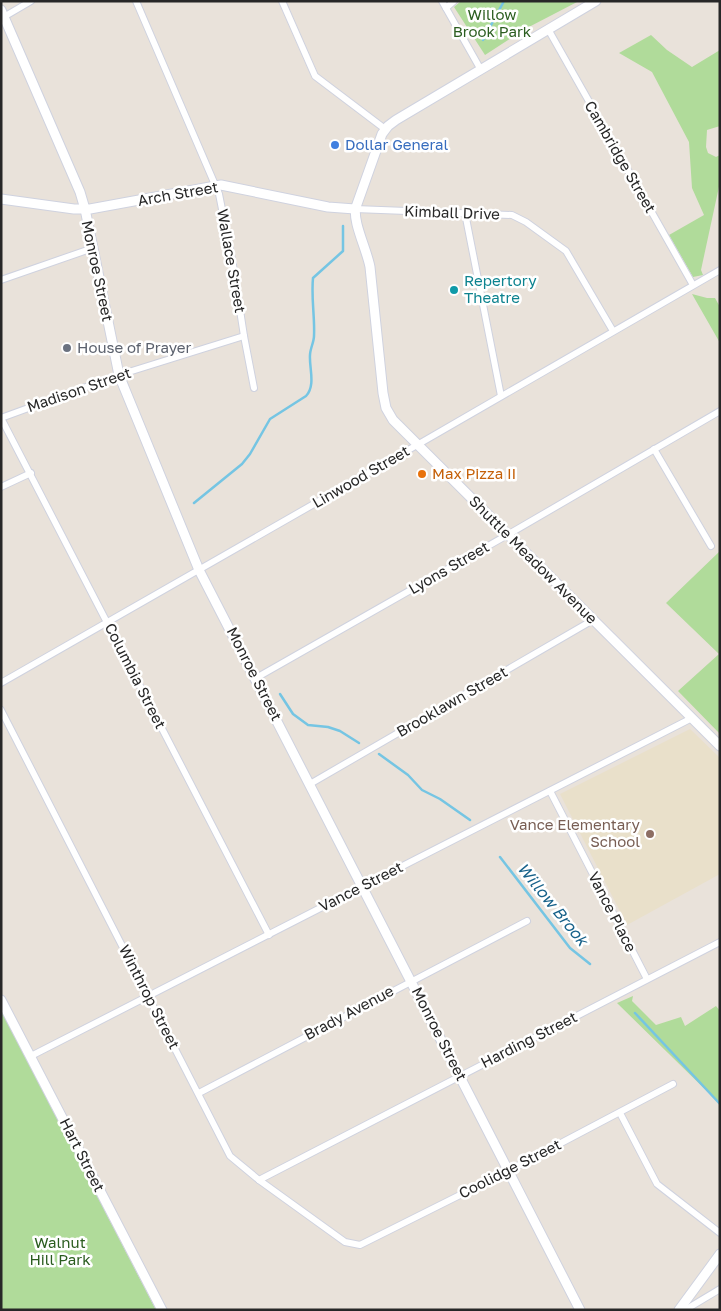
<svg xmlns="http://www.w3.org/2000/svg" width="721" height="1311" font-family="'Golos Text',sans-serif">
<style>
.education{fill:#e9e0ca}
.green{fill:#b0db9a}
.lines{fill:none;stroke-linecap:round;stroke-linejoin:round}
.stream{stroke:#75c5e3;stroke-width:2.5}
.street-casing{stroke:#cfd2df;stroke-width:8}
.secondary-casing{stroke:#cfd2df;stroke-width:11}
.street{stroke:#fff;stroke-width:6}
.secondary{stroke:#fff;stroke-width:9}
.shop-dot{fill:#3f7fe0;stroke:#fff;stroke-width:2}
.culture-dot{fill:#0f9aa8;stroke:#fff;stroke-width:2}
.worship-dot{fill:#6b7280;stroke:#fff;stroke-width:2}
.food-dot{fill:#e8710a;stroke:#fff;stroke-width:2}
.education-dot{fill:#8d6e63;stroke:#fff;stroke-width:2}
.labels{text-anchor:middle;stroke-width:5;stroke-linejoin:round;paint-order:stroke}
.park-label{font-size:15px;fill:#2b5d1f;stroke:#fff}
.shop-label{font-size:15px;fill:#366cbe;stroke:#fff;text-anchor:start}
.street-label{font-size:15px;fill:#272727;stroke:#fff}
.culture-label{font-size:15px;fill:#0d838f;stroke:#fff;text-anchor:start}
.worship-label{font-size:15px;fill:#5b616d;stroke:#fff;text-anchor:start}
.food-label{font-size:15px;fill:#c56008;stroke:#fff;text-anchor:start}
.education-label{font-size:15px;fill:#785e54;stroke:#fff;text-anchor:end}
.water-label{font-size:16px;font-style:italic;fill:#18628a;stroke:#fff}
</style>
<rect width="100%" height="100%" fill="#e9e2da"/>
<polygon class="education" points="690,729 720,758 720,874 627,925 560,794"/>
<g class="green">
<polygon points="461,1 579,1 525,29 485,55 454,7"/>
<polygon points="651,35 667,50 692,67 720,50 720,126 707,130 706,147 708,153 716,157 720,155 720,182 701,270 703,275 693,277 669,235 704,215 692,188 689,142 652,72 619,53"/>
<polygon points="692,294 707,298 715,298 720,307 720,343"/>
<polygon points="720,551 720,734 678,691 719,654 666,603"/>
<polygon points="633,996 632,1001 656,1025 681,1017 685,1026 716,1006 720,1011 720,1104 617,1003"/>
<polygon points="1,1010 156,1310 1,1310"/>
</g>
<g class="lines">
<g class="stream">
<polyline points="483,40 504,1"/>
<path d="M194,503L242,464L250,454L270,419L306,396C316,385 309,368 310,355C310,349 314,342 314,336C315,317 311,298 313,278L343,251V226"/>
<polyline points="280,694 293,714 308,725 328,727 340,731 359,743"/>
<polyline points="379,754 408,775 422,790 440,799 470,820"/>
<polyline points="500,857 570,948 590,964"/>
<polyline points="635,1013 720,1104"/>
</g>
<g class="street-casing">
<g id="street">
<polyline points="136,1 219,194 233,265 244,336 254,388"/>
<polyline points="282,1 315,76 385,129"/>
<polyline points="442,1 481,70"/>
<polyline points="446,8 454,1"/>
<polyline points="2,18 31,1"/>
<polyline points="548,29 693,285"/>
<polyline points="355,209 512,215 526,222 566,251 613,331"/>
<polyline points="465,213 501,396"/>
<polyline points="1,280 93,248"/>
<polyline points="1,418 269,935"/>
<polyline points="1,418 119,375 244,336"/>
<polyline points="654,449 711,546"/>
<polyline points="1,487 31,473"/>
<polyline points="256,678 509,534 720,411"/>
<polyline points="1,683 424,441 720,270"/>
<polyline points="1,710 230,1156 259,1180 345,1242 360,1245 508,1171 673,1084"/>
<polyline points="310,784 593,620"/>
<polyline points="550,791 647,979"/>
<polyline points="31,1056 692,718"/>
<polyline points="199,1093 527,921"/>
<polyline points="620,1113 657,1184 720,1233"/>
<polyline points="259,1180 720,942"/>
<polyline points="685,1310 720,1289"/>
</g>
</g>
<g class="secondary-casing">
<g id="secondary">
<path d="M596,1L396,120L388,126L382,134L356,207C352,221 367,250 370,267L383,393L386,408L393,420L720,746"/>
<polyline points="1,10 80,192 85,209 119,375 199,570 580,1310"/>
<polyline points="1,199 74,209 90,209 221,185 328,207 355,209"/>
<polyline points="1,1000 162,1310"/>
<polyline points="679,1310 720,1254"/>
</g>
</g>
<use href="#street" class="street"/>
<use href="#secondary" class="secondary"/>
</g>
<circle class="shop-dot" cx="335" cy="145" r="5"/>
<circle class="culture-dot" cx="454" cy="290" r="5"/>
<circle class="worship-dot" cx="67" cy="348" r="5"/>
<circle class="food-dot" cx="422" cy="474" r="5"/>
<circle class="education-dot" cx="650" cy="834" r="5"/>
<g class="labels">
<g class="park-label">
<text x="492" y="20">Willow<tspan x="492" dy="17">Brook Park</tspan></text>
<text x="60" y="1248">Walnut<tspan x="60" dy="17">Hill Park</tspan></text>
</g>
<g class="shop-label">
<text x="345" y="150">Dollar General</text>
</g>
<g class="street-label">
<text transform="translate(620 157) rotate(60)" y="5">Cambridge Street</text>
<text transform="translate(178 194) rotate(-10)" y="5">Arch Street</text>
<text transform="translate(452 213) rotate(2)" y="5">Kimball Drive</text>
<text transform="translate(231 261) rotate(80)" y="5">Wallace Street</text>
<text transform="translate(97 271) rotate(78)" y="5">Monroe Street</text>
<text transform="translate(79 390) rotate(-19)" y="5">Madison Street</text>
<text transform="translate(361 477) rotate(-30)" y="5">Linwood Street</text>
<text transform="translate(533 560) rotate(45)" y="5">Shuttle Meadow Avenue</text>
<text transform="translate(449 568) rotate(-30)" y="5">Lyons Street</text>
<text transform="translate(254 674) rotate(63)" y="5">Monroe Street</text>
<text transform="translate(135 676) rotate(63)" y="5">Columbia Street</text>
<text transform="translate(452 702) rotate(-30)" y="5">Brooklawn Street</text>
<text transform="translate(361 887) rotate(-27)" y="5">Vance Street</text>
<text transform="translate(612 912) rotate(63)" y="5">Vance Place</text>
<text transform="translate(149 997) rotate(63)" y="5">Winthrop Street</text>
<text transform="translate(349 1013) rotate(-28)" y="5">Brady Avenue</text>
<text transform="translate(439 1034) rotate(63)" y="5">Monroe Street</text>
<text transform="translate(529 1040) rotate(-27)" y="5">Harding Street</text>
<text transform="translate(82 1155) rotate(63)" y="5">Hart Street</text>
<text transform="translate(510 1169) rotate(-27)" y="5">Coolidge Street</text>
</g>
<g class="culture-label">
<text x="464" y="286">Repertory<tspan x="464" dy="17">Theatre</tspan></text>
</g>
<g class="worship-label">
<text x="77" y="353">House of Prayer</text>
</g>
<g class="food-label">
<text x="432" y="479">Max Pizza II</text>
</g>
<g class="education-label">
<text x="640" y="830">Vance Elementary<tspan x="640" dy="17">School</tspan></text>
</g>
<g class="water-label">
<text transform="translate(553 904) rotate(51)" y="6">Willow Brook</text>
</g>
</g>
<rect width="721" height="1311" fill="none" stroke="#272727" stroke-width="5"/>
</svg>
